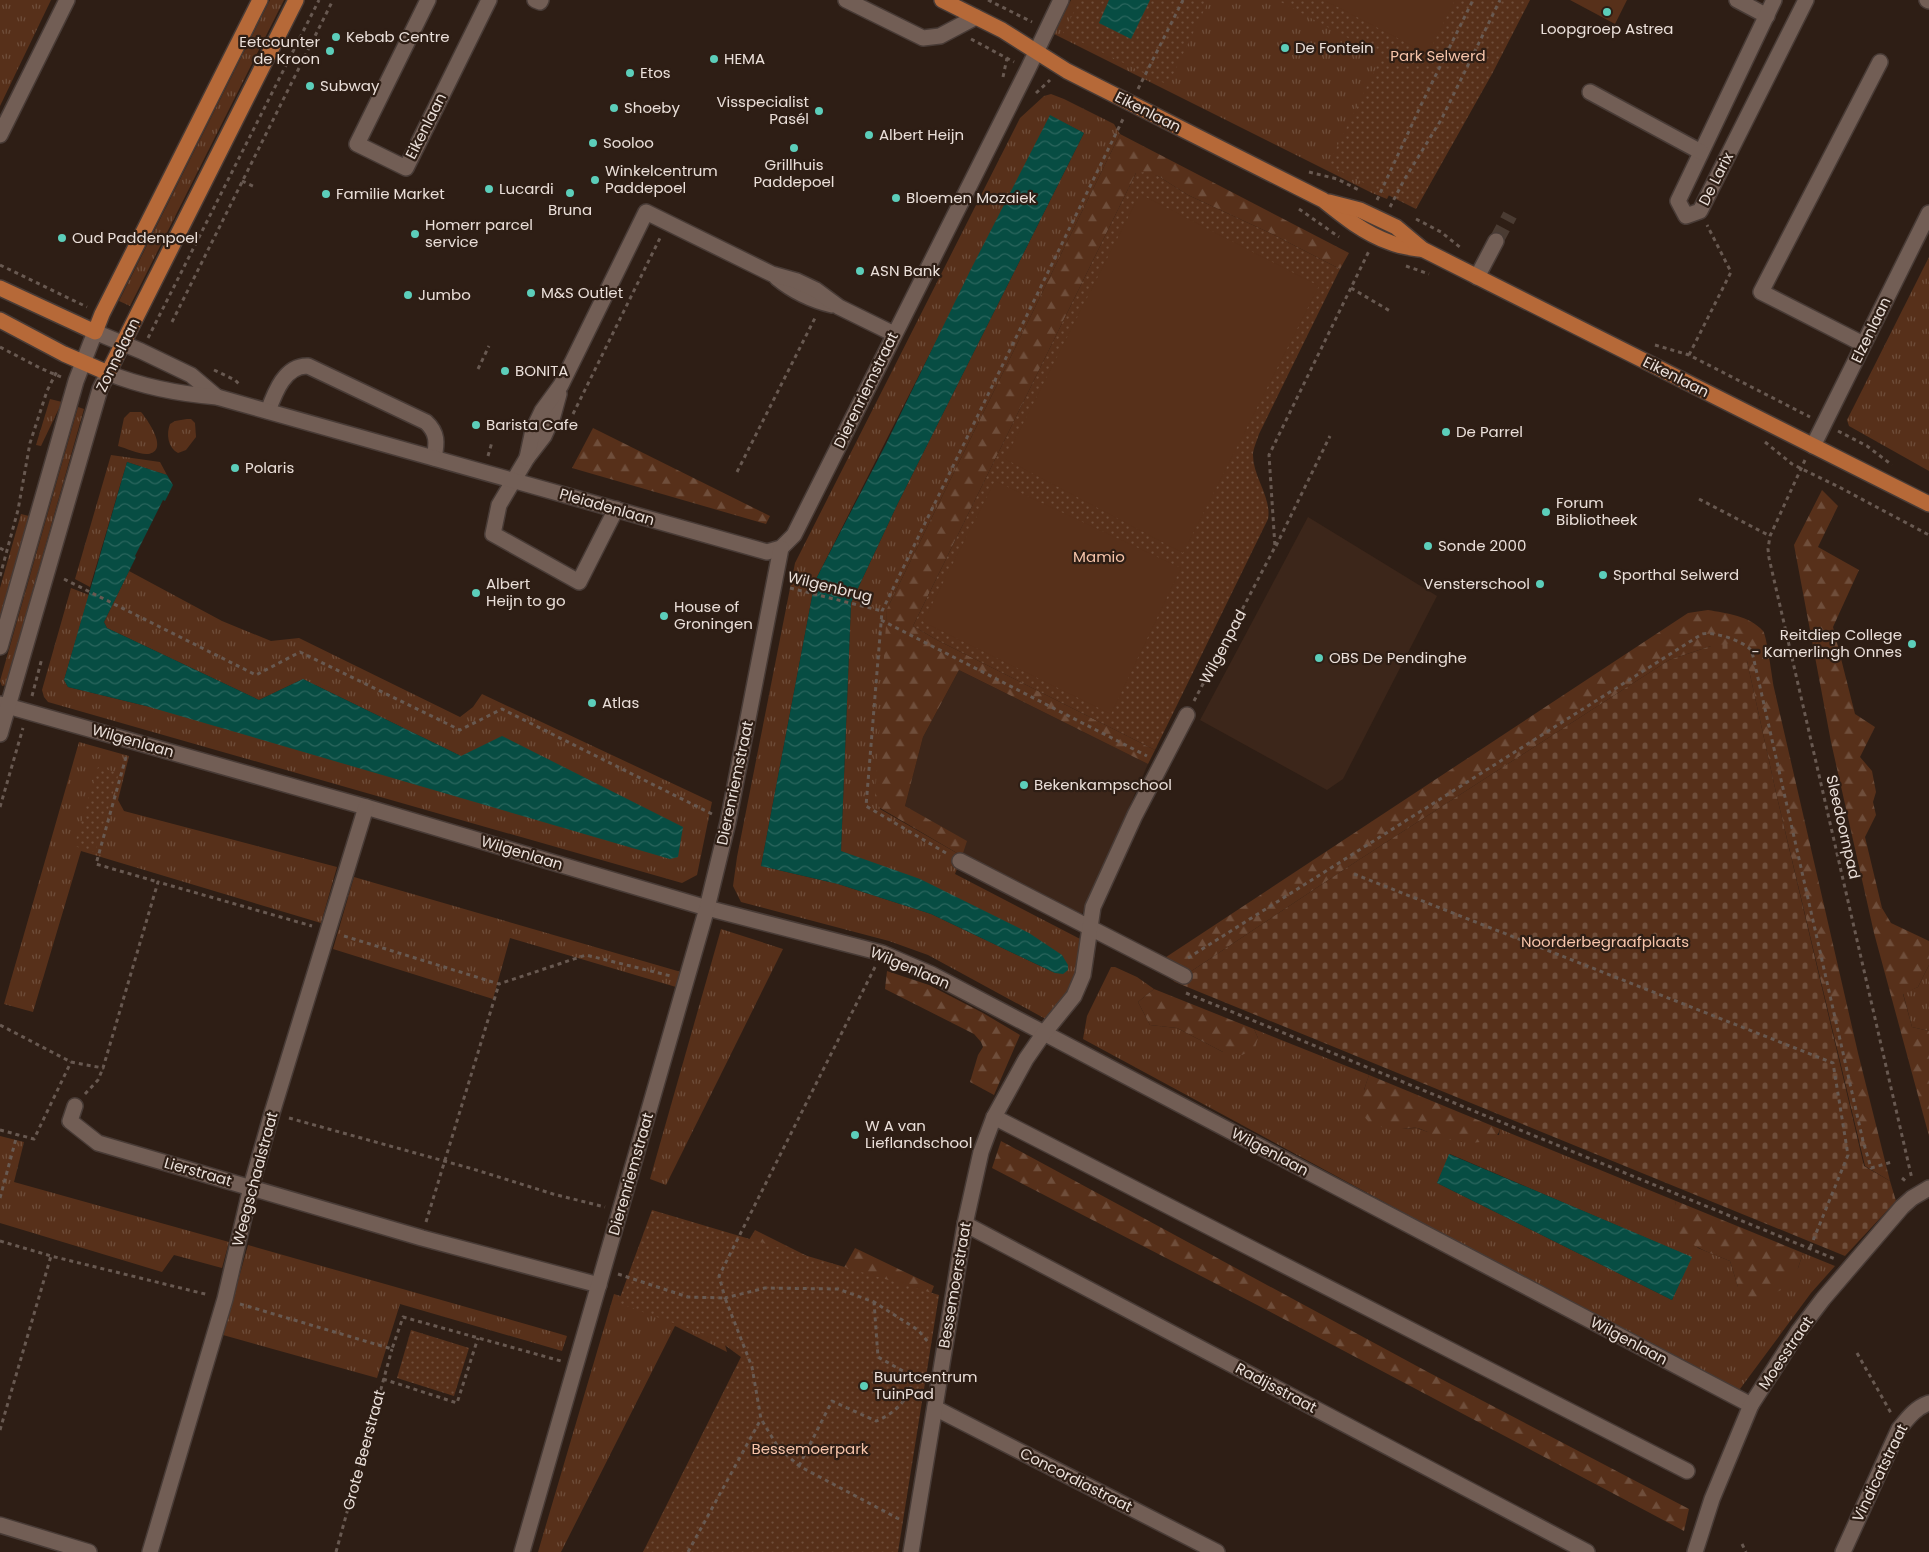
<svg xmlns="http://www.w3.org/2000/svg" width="1929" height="1552" font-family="Poppins,sans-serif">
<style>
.built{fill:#3c261a}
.grass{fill:url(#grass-tufts);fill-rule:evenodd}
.forest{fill:url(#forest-firs)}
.cemetery{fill:url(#cemetery-stones)}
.park{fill:url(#park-dots)}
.garden{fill:#57301a}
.water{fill:url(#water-waves)}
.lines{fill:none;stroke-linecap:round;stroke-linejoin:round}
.minor-tunnel{stroke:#4a3b32;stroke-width:15;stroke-dasharray:15 8;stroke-linecap:butt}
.minor-casing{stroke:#483b36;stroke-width:18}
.major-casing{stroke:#483b36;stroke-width:18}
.path{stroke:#685951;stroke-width:3;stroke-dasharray:4 4;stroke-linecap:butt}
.minor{stroke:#725e55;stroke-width:15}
.major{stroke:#b66938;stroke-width:15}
.poi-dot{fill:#5cceba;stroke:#2e1e15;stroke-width:2}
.labels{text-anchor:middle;stroke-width:4.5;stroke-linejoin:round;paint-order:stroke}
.poi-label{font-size:15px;fill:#eadfd9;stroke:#2e1e15;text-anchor:start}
.park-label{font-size:15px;fill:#f6c4aa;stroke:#2e1e15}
.street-label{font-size:15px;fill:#eadfd9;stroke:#2e1e15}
</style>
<defs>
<pattern id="grass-tufts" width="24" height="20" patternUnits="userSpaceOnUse" patternTransform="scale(1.25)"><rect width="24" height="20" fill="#57301a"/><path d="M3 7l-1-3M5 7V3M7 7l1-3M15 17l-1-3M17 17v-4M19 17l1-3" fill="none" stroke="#6f4e3b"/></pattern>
<pattern id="forest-firs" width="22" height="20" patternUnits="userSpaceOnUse" patternTransform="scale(1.25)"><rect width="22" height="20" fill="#57301a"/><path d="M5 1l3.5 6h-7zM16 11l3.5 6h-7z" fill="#6f4e3b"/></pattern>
<pattern id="cemetery-stones" width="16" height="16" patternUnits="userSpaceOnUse" patternTransform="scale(1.25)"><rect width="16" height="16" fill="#57301a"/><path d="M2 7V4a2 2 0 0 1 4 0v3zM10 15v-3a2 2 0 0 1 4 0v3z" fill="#6f4e3b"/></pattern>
<pattern id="park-dots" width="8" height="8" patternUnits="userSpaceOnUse" patternTransform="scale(1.25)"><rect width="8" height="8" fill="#57301a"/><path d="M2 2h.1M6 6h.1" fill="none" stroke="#6f4e3b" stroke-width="1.8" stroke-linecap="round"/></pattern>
<pattern id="water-waves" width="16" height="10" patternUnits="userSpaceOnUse" patternTransform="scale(1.25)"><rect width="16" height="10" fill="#074d43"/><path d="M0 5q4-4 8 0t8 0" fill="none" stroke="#2b665e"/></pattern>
</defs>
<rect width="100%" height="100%" fill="#2e1e15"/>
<g class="built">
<polygon points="1308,517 1437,596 1343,779 1327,790 1200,720"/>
<polygon points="959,670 1148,764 1082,914 962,856 905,806 923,737"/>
</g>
<g class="grass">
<polygon points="0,0 51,0 0,106"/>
<polygon points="270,0 284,0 130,306 119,301"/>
<polygon points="1071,0 1486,0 1387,199 1372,193 1054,34"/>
<path d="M1051,94L1064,99L1114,124L1120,134L887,609L880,809L962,856L955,874L1086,942L1095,950V956L1072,1001L1053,1023L928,955L889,941L741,902L733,886L737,857L795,563L1020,118L1044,96ZM1050,116L1084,133L898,503L851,603L841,851L1055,973L931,914L838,884L761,866L815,581Z"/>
<polygon points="1929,257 1929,471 1849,426 1847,420"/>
<polygon points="50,399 62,402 41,446 36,445"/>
<polygon points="78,407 84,409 6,685 2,686 0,681"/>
<path d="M130,412H141C147,419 170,451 148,454C140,455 126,448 118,446L124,418Z"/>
<path d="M187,419H191L195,423L196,437L186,450L178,453C168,448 166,434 170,424L175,421Z"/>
<polygon points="111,455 160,462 167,475 127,462 90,587 75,579"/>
<polygon points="21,514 29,516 0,617 0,588"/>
<polygon points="129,571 222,621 271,641 299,638 460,717 473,707 482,694 712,802 697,875 682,883 48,702 44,697 42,690 71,588 89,595 64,680 68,687 146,706 461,756 303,679 259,700 107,628 104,622"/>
<polygon points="79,742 129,756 118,800 124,811 337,867 321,923 81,851 33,1012 4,1004"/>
<polygon points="354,877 681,972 676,987 510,938 493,999 333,949"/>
<polygon points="721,929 783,949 666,1185 650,1179"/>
<polygon points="1929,965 1929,1031 1912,1027 1903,993 1918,987"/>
<path d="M1111,967H1115L1137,977L1154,989L1138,1002L1150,1025L1177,1028L1223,1052L1258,1038L1254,1029L1369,1075L1364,1090L1395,1129L1417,1128L1428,1132L1499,1135L1500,1129L1676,1201L1673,1219L1698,1248L1730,1261L1738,1287L1798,1268L1803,1253L1835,1266L1811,1293L1737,1393L1083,1039L1087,1016ZM1450,1154L1691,1257L1672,1300L1437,1183Z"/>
<polygon points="0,1136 24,1142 14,1182 229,1242 222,1268 174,1255 162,1272 0,1223"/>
<polygon points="248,1245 557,1333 567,1336 562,1351 400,1304 377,1378 223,1335"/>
<polygon points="614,1294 661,1309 722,1334 727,1352 675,1326 561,1552 538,1552"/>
</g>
<g class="forest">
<polygon points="1120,134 1349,253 1340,269 1270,233 1188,195 1158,176 1136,173 913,626 937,640 1155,750 1148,764 959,670 923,737 905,806 967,841 962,856 880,808 875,799 887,609"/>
<polygon points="593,428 770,516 766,524 572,468"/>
<polygon points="1822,490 1838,506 1818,547 1859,570 1833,627 1855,714 1875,727 1860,757 1872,771 1876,792 1873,802 1876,815 1865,837 1882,908 1891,923 1929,941 1929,965 1918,987 1903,994 1912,1027 1929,1031 1929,1136 1874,933 1831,742 1794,545"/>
<path d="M1708,610C1726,613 1750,616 1763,631C1767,636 1772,678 1774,688L1858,1053L1890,1181L1865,1166L1777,797L1747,661L1711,646L1669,660L1354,863L1175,982L1154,965L1688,613Z"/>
<polygon points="887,971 929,985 983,1013 1020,1035 994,1095 970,1082 978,1055 983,1047 981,1042 974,1034 885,989"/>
<polygon points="1154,989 1254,1029 1258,1038 1255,1048 1242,1055 1223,1052 1177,1028 1150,1025 1138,1002"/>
<path d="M1369,1075L1500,1129C1497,1139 1491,1141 1480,1142C1462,1144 1448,1140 1432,1134C1427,1132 1422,1129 1417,1128C1410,1127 1402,1130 1394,1129C1355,1126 1358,1106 1369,1075Z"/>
<polygon points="1001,1141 1426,1371 1689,1509 1684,1531 1261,1307 992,1168"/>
<path d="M1676,1201L1803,1253L1798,1268L1781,1290L1758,1301L1745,1298L1738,1287L1730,1261C1711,1253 1673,1242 1673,1217C1673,1212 1675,1206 1676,1201Z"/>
<polygon points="755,1230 841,1273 855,1248 934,1286 923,1314 733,1266"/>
</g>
<polygon class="cemetery" points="1733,643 1741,646 1747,661 1777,797 1864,1166 1890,1181 1896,1201 1845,1256 1175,982 1354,863 1669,660 1711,646"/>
<g class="park">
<polygon points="1080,0 1209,0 1168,85 1063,33"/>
<polygon points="1277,0 1530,0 1492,74 1416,209 1328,165 1382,56"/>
<path d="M1146,172L1158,176L1188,195L1270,233L1340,269L1259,434C1257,440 1254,447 1253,453C1252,476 1272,497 1268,519L1155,750L937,640L913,626L1136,173Z"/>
<polygon points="98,767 119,773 95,852 74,846"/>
<polygon points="652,1210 939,1295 898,1552 643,1552 741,1357 715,1338 618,1303"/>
<polygon points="411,1330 469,1348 454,1396 397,1378"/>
</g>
<g class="garden">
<polygon points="1324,0 1455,0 1428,54"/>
<polygon points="1570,0 1627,0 1615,24"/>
<polygon points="1140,194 1319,286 1183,553 1005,459"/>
<polygon points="995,481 1181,568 1111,714 923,622"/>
</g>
<g class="water">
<polygon points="1109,0 1150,0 1131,39 1099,23"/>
<polygon points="1050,115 1084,133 898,503 851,603 841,851 920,879 1029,933 1062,955 1068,965 1068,970 1063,974 1055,973 931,914 838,884 761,866 815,581 886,444 970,271"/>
<polygon points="127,462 167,475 173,485 165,501 163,500 135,556 136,557 104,622 107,628 259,700 303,679 461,756 502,736 683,827 678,857 670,859 146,706 68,687 64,680"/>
<polygon points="1449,1154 1692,1257 1672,1300 1437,1183"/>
</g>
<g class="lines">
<polyline class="minor-tunnel" points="1496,241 1510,215"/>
<g class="minor-casing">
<g id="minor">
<polyline points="428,0 357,144 406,168 489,0"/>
<polyline points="535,0 540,2 541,0"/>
<polyline points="846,0 923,38 940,36 976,17"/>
<polyline points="1737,0 1767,16"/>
<polyline points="1774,0 1678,201 1686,216 1700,211 1806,0"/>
<polyline points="1927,0 1929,1"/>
<polyline points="1590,92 1701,152"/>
<polyline points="0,135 67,0"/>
<polyline points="1477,277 1496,241"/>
<path d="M777,278C794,292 811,300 832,305"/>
<polyline points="1863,344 1761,292 1880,62"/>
<polyline points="559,394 553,416 544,436 527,458 499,505 493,534 579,582 616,509"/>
<path d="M268,411C275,392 285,365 308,366L426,422C438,433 437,443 434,458"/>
<polyline points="1813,446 1929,213"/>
<polyline points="527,458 533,430 542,411 561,385 646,212 772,274 797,281 816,290 839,307 894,334"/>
<polyline points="0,647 76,381 95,332 141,351 191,375 217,397"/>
<polyline points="0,704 366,807 707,908 882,953 931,974 1044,1033 1751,1405"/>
<path d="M0,734L100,389L108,373C143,387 180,394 217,397L767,552L781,548L794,535L1028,69L1061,0"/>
<polyline points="960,861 1184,976"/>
<polyline points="75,1106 70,1121 98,1143 422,1238 599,1285"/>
<polyline points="994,1117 1687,1471"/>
<polyline points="965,1224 1587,1552"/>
<polyline points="935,1408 1217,1552"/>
<polyline points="0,1525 89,1552"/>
<polyline points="150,1552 225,1299 251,1187 272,1113 366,807"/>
<polyline points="522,1552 707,908 728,822 781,548"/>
<polyline points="911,1552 965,1224 981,1152 994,1117 1026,1059 1044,1033 1074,996 1083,975 1093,907 1135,815 1187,715"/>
<polyline points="1695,1552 1712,1499 1751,1405 1798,1332 1823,1299 1902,1207 1912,1198 1929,1188"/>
<path d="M1843,1552L1899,1429C1908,1418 1915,1408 1929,1403"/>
</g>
</g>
<g class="major-casing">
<g id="major">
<path d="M942,0L1002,30L1067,71L1323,200C1344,217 1364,233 1389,242C1400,247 1412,248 1424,250L1929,504"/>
<polyline points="1329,202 1360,210 1396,227 1421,248"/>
<polyline points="0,288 95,332 102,314 260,0"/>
<polyline points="0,320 64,354 108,373 296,0"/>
</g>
</g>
<g class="path">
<polyline points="988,0 1032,22"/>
<polyline points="971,39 1014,62"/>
<polyline points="1003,77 1007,58"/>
<polyline points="1138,89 1183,0"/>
<polyline points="1036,93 1050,80"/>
<polyline points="1309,172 1337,179 1359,190"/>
<polyline points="242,181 255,187"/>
<polyline points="1377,200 1421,105 1473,0"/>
<polyline points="1390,207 1404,180 1441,120 1500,0"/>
<polyline points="1299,209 1339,237"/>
<polyline points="1416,219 1441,232 1461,248"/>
<polyline points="0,265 87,307"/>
<polyline points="1406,266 1429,274"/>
<polyline points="1351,288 1390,311"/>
<polyline points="172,322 333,0"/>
<polyline points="148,338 319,0"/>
<polyline points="1655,345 1689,355 1810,417"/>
<polyline points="0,347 40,368 61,377"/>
<polyline points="1689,355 1731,272 1707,225"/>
<polyline points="478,369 489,346"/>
<polyline points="214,370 235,380 240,385"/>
<polyline points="573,414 660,238"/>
<polyline points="1838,431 1867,446 1892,465"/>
<polyline points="1765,442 1792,464 1839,487 1929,535"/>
<polyline points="488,456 492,442"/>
<polyline points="1805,460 1770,536 1768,549 1769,558 1912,1179"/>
<polyline points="737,472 816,316"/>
<polyline points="1699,499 1770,536"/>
<polyline points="1276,546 1330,436"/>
<polyline points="0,548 7,552"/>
<polyline points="0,576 18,510 30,443 47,391 58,369"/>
<polyline points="64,579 256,675 300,652 460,730 502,709 712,814"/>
<polyline points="790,588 882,611"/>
<polyline points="881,620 1147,756"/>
<polyline points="32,696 42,658"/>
<polyline points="1194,701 1275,547 1269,455 1369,251"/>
<polyline points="126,757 96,864 158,882"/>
<polyline points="0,807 23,728"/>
<polyline points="946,853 866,806 882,611 1124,117"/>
<polyline points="1354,874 1833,1063 1848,1155 1810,1248"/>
<polyline points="344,936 499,984 586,955 671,976"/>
<path d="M1188,958L1702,634C1713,631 1742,641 1749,648C1751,650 1752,653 1753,656L1863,1141L1871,1168L1892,1162"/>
<polyline points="875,967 719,1276 725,1298 765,1288 838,1289 874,1302 918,1330 928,1342"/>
<polyline points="1186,993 1835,1259"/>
<polyline points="0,1025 71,1062 103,1068 158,882 312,926"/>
<polyline points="85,1094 98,1080 103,1068"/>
<polyline points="289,1118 473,1169 553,1194 605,1207"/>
<polyline points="0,1130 34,1139 71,1062"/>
<polyline points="1902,1178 1908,1183"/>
<polyline points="0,1198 17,1135"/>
<polyline points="426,1222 499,984"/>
<polyline points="0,1241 51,1256 209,1295"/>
<polyline points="618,1274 688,1297 725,1298 752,1367 761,1419 778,1447 799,1466 899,1519"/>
<polyline points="240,1304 392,1349 403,1317 561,1361"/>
<polyline points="1857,1353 1891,1413"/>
<polyline points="383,1379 457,1403 478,1338"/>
<polyline points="0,1430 51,1256"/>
<path d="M799,1466L832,1401L876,1421C893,1415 917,1394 910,1375L878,1357L874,1302"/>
<polyline points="1742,1544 1746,1552"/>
<polyline points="336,1552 392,1349"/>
<polyline points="688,1552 761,1419"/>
</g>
<use href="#minor" class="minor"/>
<use href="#major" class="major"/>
</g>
<g class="poi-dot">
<circle cx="1607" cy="12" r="5"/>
<circle cx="336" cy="37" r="5"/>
<circle cx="1285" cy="48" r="5"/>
<circle cx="330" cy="51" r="5"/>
<circle cx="714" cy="59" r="5"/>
<circle cx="630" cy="73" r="5"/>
<circle cx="310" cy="86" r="5"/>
<circle cx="614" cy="108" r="5"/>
<circle cx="819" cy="111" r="5"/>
<circle cx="869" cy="135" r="5"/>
<circle cx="593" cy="143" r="5"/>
<circle cx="794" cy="148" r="5"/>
<circle cx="595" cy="180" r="5"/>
<circle cx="489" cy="189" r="5"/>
<circle cx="570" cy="193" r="5"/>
<circle cx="326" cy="194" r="5"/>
<circle cx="896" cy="198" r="5"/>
<circle cx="415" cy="234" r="5"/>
<circle cx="62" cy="238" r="5"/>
<circle cx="860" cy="271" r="5"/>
<circle cx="531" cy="293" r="5"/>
<circle cx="408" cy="295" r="5"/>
<circle cx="505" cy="371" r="5"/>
<circle cx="476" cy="425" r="5"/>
<circle cx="1446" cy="432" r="5"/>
<circle cx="235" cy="468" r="5"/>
<circle cx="1546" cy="512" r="5"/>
<circle cx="1428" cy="546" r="5"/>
<circle cx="1603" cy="575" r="5"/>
<circle cx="1540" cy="584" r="5"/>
<circle cx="476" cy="593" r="5"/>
<circle cx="664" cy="616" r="5"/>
<circle cx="1912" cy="644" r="5"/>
<circle cx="1319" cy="658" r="5"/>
<circle cx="592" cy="703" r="5"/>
<circle cx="1024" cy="785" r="5"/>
<circle cx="855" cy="1135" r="5"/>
<circle cx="864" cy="1386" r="5"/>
</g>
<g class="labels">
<g class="poi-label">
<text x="1607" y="34" text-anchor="middle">Loopgroep Astrea</text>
<text x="346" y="42">Kebab Centre</text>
<text x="320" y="47" text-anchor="end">Eetcounter<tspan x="320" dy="17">de Kroon</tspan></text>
<text x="1295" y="53">De Fontein</text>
<text x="724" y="64">HEMA</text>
<text x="640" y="78">Etos</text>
<text x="320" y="91">Subway</text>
<text x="809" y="107" text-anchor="end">Visspecialist<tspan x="809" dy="17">Pasél</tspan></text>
<text x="624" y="113">Shoeby</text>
<text x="879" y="140">Albert Heijn</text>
<text x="603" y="148">Sooloo</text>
<text x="794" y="170" text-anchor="middle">Grillhuis<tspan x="794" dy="17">Paddepoel</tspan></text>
<text x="605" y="176">Winkelcentrum<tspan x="605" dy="17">Paddepoel</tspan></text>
<text x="499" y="194">Lucardi</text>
<text x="336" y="199">Familie Market</text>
<text x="906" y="203">Bloemen Mozaiek</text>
<text x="570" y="215" text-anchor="middle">Bruna</text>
<text x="425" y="230">Homerr parcel<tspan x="425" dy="17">service</tspan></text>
<text x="72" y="243">Oud Paddenpoel</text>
<text x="870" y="276">ASN Bank</text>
<text x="541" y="298">M&amp;S Outlet</text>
<text x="418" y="300">Jumbo</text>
<text x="515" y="376">BONITA</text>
<text x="486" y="430">Barista Cafe</text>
<text x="1456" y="437">De Parrel</text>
<text x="245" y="473">Polaris</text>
<text x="1556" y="508">Forum<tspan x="1556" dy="17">Bibliotheek</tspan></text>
<text x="1438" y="551">Sonde 2000</text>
<text x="1613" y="580">Sporthal Selwerd</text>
<text x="486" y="589">Albert<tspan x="486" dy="17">Heijn to go</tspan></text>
<text x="1530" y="589" text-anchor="end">Vensterschool</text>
<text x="674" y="612">House of<tspan x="674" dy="17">Groningen</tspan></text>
<text x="1902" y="640" text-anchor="end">Reitdiep College<tspan x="1902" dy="17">- Kamerlingh Onnes</tspan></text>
<text x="1329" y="663">OBS De Pendinghe</text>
<text x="602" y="708">Atlas</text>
<text x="1034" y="790">Bekenkampschool</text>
<text x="865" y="1131">W A van<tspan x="865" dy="17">Lieflandschool</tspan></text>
<text x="874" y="1382">Buurtcentrum<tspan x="874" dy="17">TuinPad</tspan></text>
</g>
<g class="park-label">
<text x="1438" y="61">Park Selwerd</text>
<text x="1099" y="562">Mamio</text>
<text x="1605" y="947">Noorderbegraafplaats</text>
<text x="810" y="1454">Bessemoerpark</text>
</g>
<g class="street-label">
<text transform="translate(1148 112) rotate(27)" y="5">Eikenlaan</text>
<text transform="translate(426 126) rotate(-63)" y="5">Eikenlaan</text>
<text transform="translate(1716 179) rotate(-63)" y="5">De Larix</text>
<text transform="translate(1871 330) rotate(-64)" y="5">Elzenlaan</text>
<text transform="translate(118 355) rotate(-64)" y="5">Zonnelaan</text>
<text transform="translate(1676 377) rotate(27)" y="5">Eikenlaan</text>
<text transform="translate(866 390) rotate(-64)" y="5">Dierenriemstraat</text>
<text transform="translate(607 507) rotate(16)" y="5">Pleiadenlaan</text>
<text transform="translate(830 587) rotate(14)" y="5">Wilgenbrug</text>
<text transform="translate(1223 647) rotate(-62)" y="5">Wilgenpad</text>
<text transform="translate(133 741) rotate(16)" y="5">Wilgenlaan</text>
<text transform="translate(735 783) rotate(-78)" y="5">Dierenriemstraat</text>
<text transform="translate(1843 827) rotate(77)" y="5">Sleedoornpad</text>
<text transform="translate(522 853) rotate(17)" y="5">Wilgenlaan</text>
<text transform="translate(910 968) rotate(23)" y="5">Wilgenlaan</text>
<text transform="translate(1270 1152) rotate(28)" y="5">Wilgenlaan</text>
<text transform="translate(198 1172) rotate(16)" y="5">Lierstraat</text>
<text transform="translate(631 1174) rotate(-74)" y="5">Dierenriemstraat</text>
<text transform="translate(255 1179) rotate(-75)" y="5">Weegschaalstraat</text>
<text transform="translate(955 1285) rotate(-80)" y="5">Bessemoerstraat</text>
<text transform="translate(1629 1341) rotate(28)" y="5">Wilgenlaan</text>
<text transform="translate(1786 1353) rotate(-56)" y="5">Moesstraat</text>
<text transform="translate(1276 1388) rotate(28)" y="5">Radijsstraat</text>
<text transform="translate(364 1450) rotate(-75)" y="5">Grote Beerstraat</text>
<text transform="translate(1880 1473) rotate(-64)" y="5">Vindicatstraat</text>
<text transform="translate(1076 1480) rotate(27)" y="5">Concordiastraat</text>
</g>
</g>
</svg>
